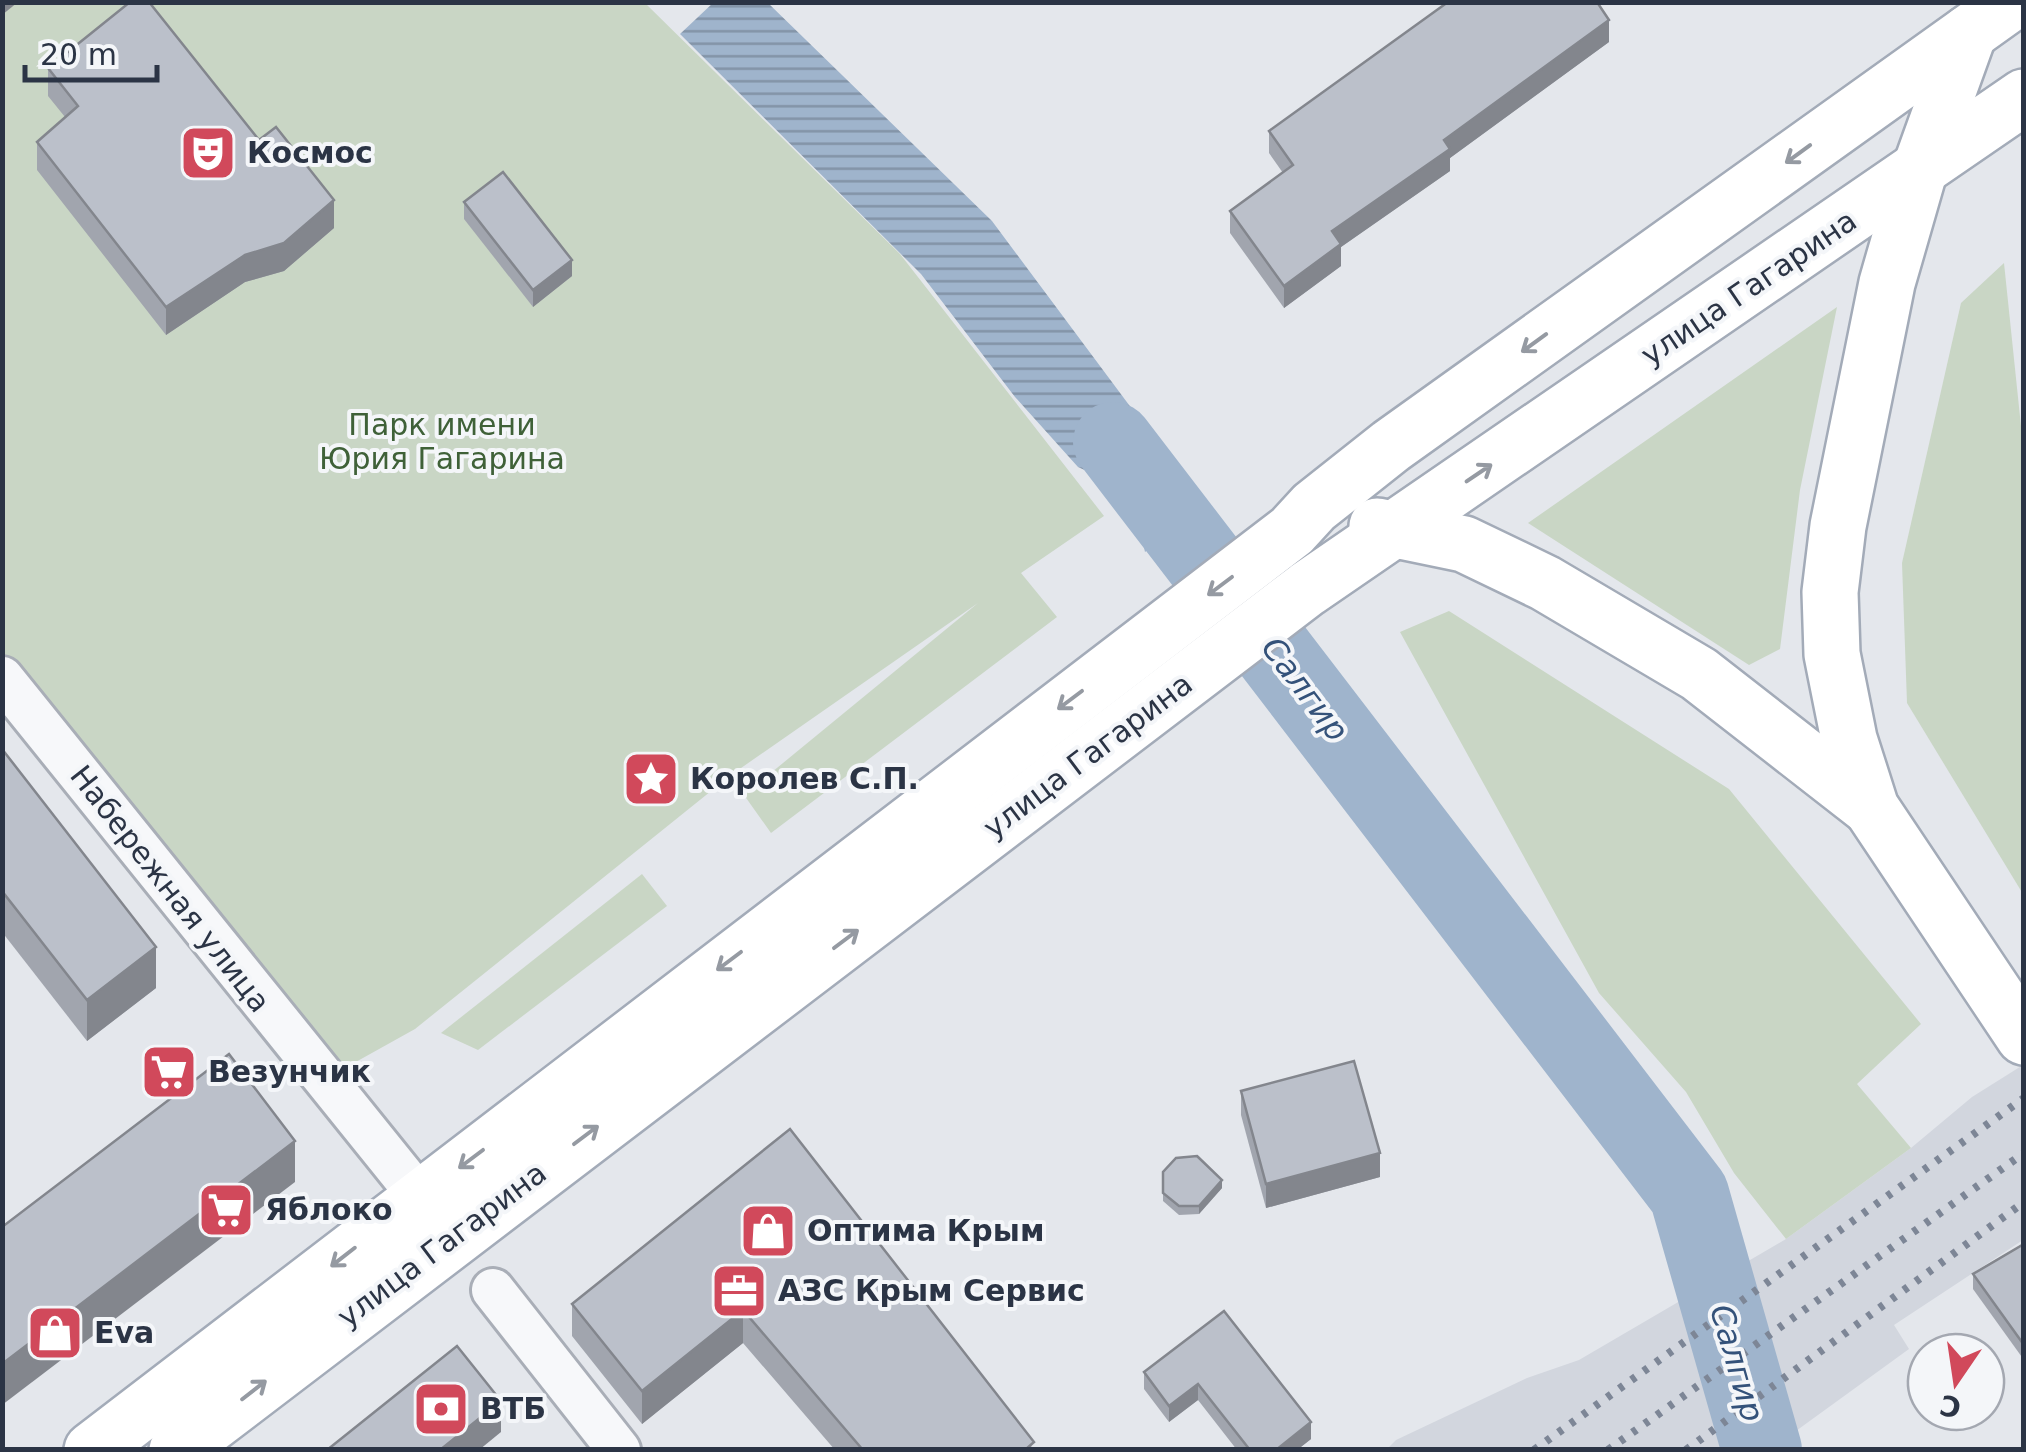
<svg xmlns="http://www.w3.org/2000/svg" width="2026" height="1452" font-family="'DejaVu Sans',sans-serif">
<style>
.built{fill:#d2d6de}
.green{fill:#c9d6c5}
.water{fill:url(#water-rules)}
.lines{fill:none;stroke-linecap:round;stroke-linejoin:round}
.river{stroke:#9fb4cc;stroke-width:80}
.street-casing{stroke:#a9aeb7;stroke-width:48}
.primary-casing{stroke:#a3abb8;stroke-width:60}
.street{stroke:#f7f8fa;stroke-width:42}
.primary{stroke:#fff;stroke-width:55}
.rail{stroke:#7d8696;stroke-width:8;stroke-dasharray:5 10;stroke-linecap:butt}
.wall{fill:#a1a5ae}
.shaded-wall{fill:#83868d}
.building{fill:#bbc0ca;stroke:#83868d;stroke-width:2.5}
.oneway{stroke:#959aa2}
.labels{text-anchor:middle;stroke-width:8;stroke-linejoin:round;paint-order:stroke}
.poi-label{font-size:30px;font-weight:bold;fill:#2b3445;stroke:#f4f6f9;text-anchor:start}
.street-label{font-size:30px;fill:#2b3445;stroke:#f4f6f9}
.park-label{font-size:30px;fill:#3f6138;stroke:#f4f6f9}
.water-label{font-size:32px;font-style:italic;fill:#34527a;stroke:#f4f6f9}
</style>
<defs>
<pattern id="water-rules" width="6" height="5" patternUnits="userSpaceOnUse" patternTransform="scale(2.5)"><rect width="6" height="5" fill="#9fb4cc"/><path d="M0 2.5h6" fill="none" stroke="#8293a7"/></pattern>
</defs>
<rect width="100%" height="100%" fill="#e4e7ec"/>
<polygon class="built" points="2023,1065 2023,1240 1894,1325 1909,1349 1771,1449 1386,1450 1396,1440 1527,1378 1579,1360 1786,1239 1911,1148 1972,1097"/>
<g class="green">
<polygon points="3,3 645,3 900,254 1104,516 1021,573 1057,617 771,833 744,795 978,603 731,775 415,1029 327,1078 3,655"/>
<polygon points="2004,263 2024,455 2023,894 1907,703 1902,563 1961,303"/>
<polygon points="1837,307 1800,490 1780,649 1749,665 1528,523"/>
<polygon points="1449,611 1729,789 1921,1024 1857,1084 1911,1148 1786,1239 1734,1173 1686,1092 1599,993 1400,632"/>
<polygon points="642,874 667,906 478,1050 441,1033"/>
</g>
<polygon class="water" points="714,2 768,3 992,221 1205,507 1145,552 1135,508 1122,487 1078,467 1015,397 921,274 680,34"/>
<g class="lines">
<polyline class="river" points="1113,442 1689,1194 1762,1450"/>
<g class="street-casing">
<g id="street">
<polyline points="2,678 420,1197"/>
<polyline points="493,1290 619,1450"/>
</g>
</g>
<g class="primary-casing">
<g id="primary">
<polyline points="1969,33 1919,172 1887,283 1838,526 1830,592 1832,654 1849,739 1871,808 2024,1037"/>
<polyline points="1377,526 1464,544 1545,583 1699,674 1871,808"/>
<polyline points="92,1450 1292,531 1314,507 1391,446 2012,2"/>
<polyline points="177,1450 1307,589 2024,97"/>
</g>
</g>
<use href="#street" class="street"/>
<use href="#primary" class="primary"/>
<g class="rail">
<polyline points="1534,1450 2024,1098"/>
<polyline points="1608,1450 2024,1153"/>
<polyline points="1686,1450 2024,1202"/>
</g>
</g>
<g class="wall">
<polygon points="1609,42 1450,158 1450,171 1341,247 1341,266 1284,308 1230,233 1230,211 1283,173 1269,153 1269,131"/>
<polygon points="48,68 259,140 334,228 284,271 245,282 166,335 37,170 37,142 65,117 48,96"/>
<polygon points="464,202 572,276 533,307 464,219"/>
<polygon points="2,749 156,988 87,1041 2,932"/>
<polygon points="1241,1091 1380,1177 1266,1208 1241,1115"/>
<polygon points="790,1129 1034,1450 835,1450 743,1343 642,1424 572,1336 572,1304"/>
<polygon points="1163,1172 1222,1188 1199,1214 1179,1215 1163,1201"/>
<polygon points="2024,1244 2024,1360 1973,1289 1973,1274"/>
<polygon points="1224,1311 1311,1439 1297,1450 1237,1450 1198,1400 1169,1422 1144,1389 1144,1372"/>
</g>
<g class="shaded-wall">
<polygon points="2,2 18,2 2,15"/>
<polygon points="1609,20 1609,42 1450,158 1450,171 1341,247 1341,266 1284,308 1284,286 1332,231 1444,140"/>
<polygon points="334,200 334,228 284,271 245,282 166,335 166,307 245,255"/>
<polygon points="572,260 572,276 533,307 533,290"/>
<polygon points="156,947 156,988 87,1041 87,1000"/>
<polygon points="295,1141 295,1182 2,1405 2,1364"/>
<polygon points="1380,1153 1380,1177 1266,1208 1266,1184"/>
<polygon points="1222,1180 1222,1188 1199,1214 1199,1206"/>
<polygon points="743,1310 743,1343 642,1424 642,1391"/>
<polygon points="1198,1384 1198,1400 1169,1422 1169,1406"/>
<polygon points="501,1401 501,1432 479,1450 440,1450"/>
<polygon points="1311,1422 1311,1439 1297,1450 1276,1450"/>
</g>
<g class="building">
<polygon points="130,2 149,2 259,140 276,127 334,200 284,243 245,255 166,307 37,142 78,106 48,68"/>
<polygon points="1448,2 1597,2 1609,20 1444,140 1450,149 1332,231 1341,244 1284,286 1230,211 1293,165 1269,131"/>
<polygon points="503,172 572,260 533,290 464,202"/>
<polygon points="2,749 156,947 87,1000 2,891"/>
<polygon points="229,1054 295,1141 2,1364 2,1227"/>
<polygon points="1354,1061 1380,1153 1266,1184 1241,1091"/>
<polygon points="790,1129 1034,1442 1025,1450 863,1450 743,1310 642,1391 572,1304"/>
<polygon points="1197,1156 1222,1180 1199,1206 1179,1206 1163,1193 1163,1172 1176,1158"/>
<polygon points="2024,1244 2024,1345 1973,1274"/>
<polygon points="1224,1311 1311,1422 1276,1450 1250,1450 1198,1384 1169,1406 1144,1372"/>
<polygon points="457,1346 501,1401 440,1450 327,1450"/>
</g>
<defs><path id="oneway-shaft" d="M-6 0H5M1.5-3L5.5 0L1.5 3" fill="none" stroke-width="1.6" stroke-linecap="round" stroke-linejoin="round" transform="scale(2.5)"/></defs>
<g class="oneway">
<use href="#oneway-shaft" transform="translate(1798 154) rotate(144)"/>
<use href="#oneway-shaft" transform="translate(1534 343) rotate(144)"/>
<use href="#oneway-shaft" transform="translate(1479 473) rotate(-34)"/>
<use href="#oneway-shaft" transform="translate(1220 586) rotate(143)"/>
<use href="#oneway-shaft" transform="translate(1070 700) rotate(143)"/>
<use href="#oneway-shaft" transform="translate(846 939) rotate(-37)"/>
<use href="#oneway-shaft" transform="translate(729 961) rotate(143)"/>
<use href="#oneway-shaft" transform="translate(586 1135) rotate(-37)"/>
<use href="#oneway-shaft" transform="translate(471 1159) rotate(143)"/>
<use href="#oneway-shaft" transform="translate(343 1257) rotate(142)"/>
<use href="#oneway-shaft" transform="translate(254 1390) rotate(-38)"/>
</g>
<defs>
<g id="theatre-square" transform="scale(2.875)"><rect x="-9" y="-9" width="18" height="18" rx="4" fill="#d1495b" stroke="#f4f6f9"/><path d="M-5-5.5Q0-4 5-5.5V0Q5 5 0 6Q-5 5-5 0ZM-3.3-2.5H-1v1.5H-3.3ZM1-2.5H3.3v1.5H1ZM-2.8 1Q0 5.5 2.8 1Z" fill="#fff"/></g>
<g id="sight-square" transform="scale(2.875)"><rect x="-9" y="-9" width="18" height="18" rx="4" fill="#d1495b" stroke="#f4f6f9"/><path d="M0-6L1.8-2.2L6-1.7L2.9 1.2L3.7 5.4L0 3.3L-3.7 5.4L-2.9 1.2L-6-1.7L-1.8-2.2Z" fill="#fff"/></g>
<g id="supermarket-square" transform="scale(2.875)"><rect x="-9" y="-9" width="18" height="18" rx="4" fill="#d1495b" stroke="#f4f6f9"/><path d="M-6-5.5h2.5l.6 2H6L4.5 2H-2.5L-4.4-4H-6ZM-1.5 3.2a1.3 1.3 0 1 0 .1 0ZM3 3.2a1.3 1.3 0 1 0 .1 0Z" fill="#fff"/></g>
<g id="shop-square" transform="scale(2.875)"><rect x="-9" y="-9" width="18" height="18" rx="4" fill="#d1495b" stroke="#f4f6f9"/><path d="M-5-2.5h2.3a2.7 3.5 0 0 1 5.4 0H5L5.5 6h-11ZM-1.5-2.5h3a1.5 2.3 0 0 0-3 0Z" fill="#fff"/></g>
<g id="office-square" transform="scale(2.875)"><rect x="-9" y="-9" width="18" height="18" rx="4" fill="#d1495b" stroke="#f4f6f9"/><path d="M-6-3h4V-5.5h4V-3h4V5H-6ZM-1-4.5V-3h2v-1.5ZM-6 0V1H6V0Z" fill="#fff"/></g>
<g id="bank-square" transform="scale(2.875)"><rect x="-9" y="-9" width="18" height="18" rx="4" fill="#d1495b" stroke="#f4f6f9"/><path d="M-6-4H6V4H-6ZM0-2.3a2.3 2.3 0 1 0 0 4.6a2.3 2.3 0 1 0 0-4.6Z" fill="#fff"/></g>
</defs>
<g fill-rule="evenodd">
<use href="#theatre-square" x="208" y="153"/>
<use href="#sight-square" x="651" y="779"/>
<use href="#supermarket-square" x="169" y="1072"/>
<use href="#supermarket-square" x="226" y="1210"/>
<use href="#shop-square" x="768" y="1231"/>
<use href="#office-square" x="739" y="1291"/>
<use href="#shop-square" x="55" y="1333"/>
<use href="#bank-square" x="441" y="1409"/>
</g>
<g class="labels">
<g class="poi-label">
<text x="247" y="163">Космос</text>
<text x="690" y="789">Королев С.П.</text>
<text x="208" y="1082">Везунчик</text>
<text x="265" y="1220">Яблоко</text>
<text x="807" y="1241">Оптима Крым</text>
<text x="778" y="1301">АЗС Крым Сервис</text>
<text x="94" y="1343">Eva</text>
<text x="480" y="1419">ВТБ</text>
</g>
<g class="street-label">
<text transform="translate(1749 288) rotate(-34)" y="10">улица Гагарина</text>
<text transform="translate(1088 756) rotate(-37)" y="10">улица Гагарина</text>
<text transform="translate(170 889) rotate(52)" y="10">Набережная улица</text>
<text transform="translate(442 1245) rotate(-37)" y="10">улица Гагарина</text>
</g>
<g class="park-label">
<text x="442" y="435">Парк имени<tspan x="442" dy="34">Юрия Гагарина</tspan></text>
</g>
<g class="water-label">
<text transform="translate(1305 689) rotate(53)" y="11">Салгир</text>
<text transform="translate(1737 1363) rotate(74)" y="11">Салгир</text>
</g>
</g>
<rect width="2026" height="1452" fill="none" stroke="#2b3445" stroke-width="10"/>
<g transform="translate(1956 1382) rotate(193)"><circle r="48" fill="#f4f6f9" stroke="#a4a8b1" stroke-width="2.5"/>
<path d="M0-8L18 38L0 25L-18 38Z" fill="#d1495b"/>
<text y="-15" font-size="28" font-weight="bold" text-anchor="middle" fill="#2b3445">С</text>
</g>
<path d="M25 65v15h132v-15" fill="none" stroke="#2b3445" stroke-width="5"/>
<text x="40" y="65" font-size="30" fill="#2b3445" stroke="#f4f6f9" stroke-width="8" paint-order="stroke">20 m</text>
</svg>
